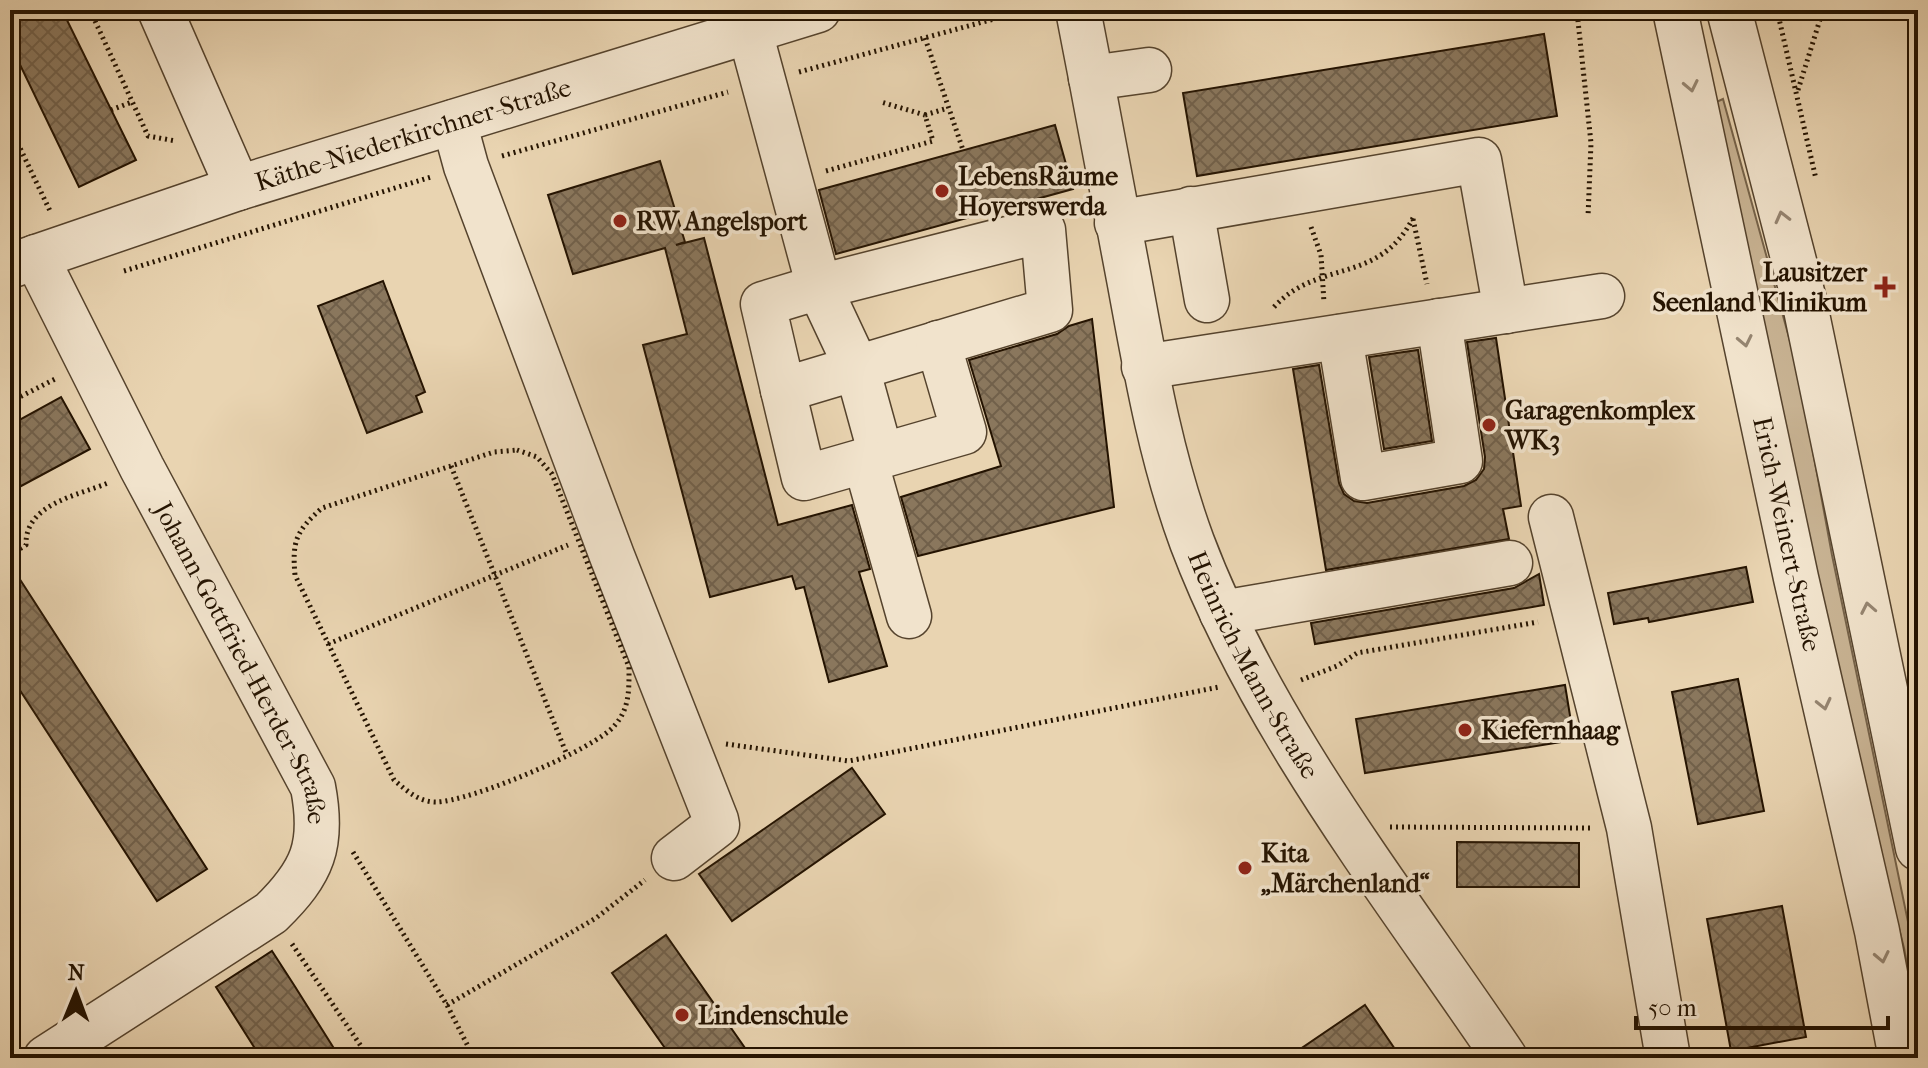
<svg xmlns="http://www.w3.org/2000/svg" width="1928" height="1068" font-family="'IM FELL French Canon',serif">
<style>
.green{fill:#c8b393;stroke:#76634a;stroke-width:2}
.building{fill:url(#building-cross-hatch);stroke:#241301;stroke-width:2}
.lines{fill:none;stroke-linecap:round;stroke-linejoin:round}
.minor-casing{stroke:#55432d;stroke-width:47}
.path{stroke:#241301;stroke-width:5;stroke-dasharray:2 4;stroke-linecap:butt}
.minor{stroke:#f1e3cc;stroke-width:44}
.oneway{stroke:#958571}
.poi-dot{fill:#8f2418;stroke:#f1e3cc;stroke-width:3}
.labels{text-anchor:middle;stroke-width:7;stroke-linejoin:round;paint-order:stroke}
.street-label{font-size:26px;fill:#241301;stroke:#f1e3cc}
.poi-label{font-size:26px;font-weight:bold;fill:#241301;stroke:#f1e3cc;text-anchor:start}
</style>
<defs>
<pattern id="building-cross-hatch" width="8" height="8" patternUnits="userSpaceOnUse" patternTransform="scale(2)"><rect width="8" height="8" fill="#8a775d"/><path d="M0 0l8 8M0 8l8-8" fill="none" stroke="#71604a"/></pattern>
</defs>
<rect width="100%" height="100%" fill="#e9d4b1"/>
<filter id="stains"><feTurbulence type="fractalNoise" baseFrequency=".0025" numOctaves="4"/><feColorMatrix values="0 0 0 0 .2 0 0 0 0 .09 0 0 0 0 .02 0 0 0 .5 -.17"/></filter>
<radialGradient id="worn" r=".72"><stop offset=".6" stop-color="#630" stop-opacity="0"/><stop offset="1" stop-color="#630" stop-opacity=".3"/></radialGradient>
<polygon class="green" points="1723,99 1798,370 1832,555 1918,970 1918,1023 1904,948 1851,740 1768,341 1714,103"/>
<g class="building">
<polygon points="10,10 62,10 136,160 79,187 10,44"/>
<polygon points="1544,34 1557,116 1197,176 1183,93"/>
<polygon points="1055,125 1073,189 836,254 819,190"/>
<polygon points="660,161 685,242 676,245 704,238 778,525 852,505 870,569 859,572 887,666 829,682 804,587 796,589 792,576 710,597 643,345 687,334 665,248 573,274 548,195"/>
<polygon points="383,281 425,392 416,396 422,412 367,433 318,306"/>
<polygon points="1092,319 1114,507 918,556 901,497 1001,466 969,360 1057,334 1069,326"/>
<polygon points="1496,338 1521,506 1503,509 1509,539 1326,570 1293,369 1319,365 1339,483 1344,494 1354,501 1367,503 1464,486 1476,480 1484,469 1485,457 1467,342"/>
<polygon points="1418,350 1432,441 1384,449 1369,357"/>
<polygon points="61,397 90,449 10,492 10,425"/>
<polygon points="10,564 207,869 157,901 10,675"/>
<polygon points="1746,567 1753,602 1649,622 1648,618 1614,624 1608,593"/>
<polygon points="1539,574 1544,605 1315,644 1311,623 1514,588"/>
<polygon points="1738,679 1764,811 1698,824 1672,692"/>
<polygon points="1565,685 1574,740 1365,773 1356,719"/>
<polygon points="852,768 885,814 732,921 699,874"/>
<polygon points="1457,842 1579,843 1579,887 1457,887"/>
<polygon points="1782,906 1806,1037 1731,1051 1707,919"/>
<polygon points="666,935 752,1058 672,1058 612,973"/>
<polygon points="272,951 294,985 340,1058 261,1058 216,987"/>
<polygon points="1365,1005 1401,1058 1287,1058"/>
</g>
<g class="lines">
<g class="minor-casing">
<g id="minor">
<polyline points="160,10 238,188"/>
<path id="s1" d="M1078,10C1096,101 1112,192 1130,284C1146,371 1161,458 1192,542C1263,730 1394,893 1505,1058"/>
<path id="s2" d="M1675,10L1796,578L1877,931L1901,1058"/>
<polyline points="1729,10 1804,300 1918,848"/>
<path d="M750,32L819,287L1043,230L1050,310C961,336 872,363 783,390L763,304L819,287L857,368L881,455"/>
<polyline points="1091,78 1149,70"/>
<polyline points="454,122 466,166 612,556 716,820 717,825 674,858"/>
<polyline points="1191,209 1207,300"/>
<polyline points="1117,223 1479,160 1506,311"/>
<path id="s3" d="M36,257L142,468L313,787C324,845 313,872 271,913L46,1058"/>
<path id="s4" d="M10,266L238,188L818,10"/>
<polyline points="1340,337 1363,478 1460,461 1439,321"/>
<polyline points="1144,367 1602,296"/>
<polyline points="783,390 804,478 964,432 938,343"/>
<polyline points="865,460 909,616"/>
<polyline points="1551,517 1629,828 1668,1058"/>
<polyline points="1222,613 1510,563"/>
</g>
</g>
<g class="path">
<polyline points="90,10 148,136 176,141"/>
<polyline points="1585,10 1578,21 1591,143 1588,217"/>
<polyline points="1777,10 1816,179"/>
<polyline points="925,38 963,150"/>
<polyline points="799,72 1027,10"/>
<polyline points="1798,90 1823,10"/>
<polyline points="111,110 132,102"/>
<polyline points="925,115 948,108"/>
<polyline points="10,127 51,213"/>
<polyline points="502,156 728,92"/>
<polyline points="826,171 933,141 925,115 881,102"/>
<polyline points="1413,219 1427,284"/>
<polyline points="1311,227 1321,255 1324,303"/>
<polyline points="124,271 431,177"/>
<path d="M1274,307C1318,259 1379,285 1413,218"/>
<polyline points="10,402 55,379"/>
<path d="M517,450L537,457L552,474L629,667C629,688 630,708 615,725C596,749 469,802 436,802C419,802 407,791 394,780L295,575C292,541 296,531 322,508L494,452Z"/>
<polyline points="451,466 567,755"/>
<path d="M10,555L26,545C25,504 76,496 108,483"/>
<polyline points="328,644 568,545"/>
<polyline points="1301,680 1337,666 1357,653 1538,622"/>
<polyline points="726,744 849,761 1219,687"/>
<polyline points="1390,827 1592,828"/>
<polyline points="353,852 447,1005 474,1058"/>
<polyline points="292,944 369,1058"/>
<polyline points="447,1005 596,918 645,880"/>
</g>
<use href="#minor" class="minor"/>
</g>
<defs><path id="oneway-chevron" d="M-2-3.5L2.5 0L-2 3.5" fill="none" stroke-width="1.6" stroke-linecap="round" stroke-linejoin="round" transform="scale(2)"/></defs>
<g class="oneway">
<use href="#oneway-chevron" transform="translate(1691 86) rotate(78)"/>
<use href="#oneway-chevron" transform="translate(1782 217) rotate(-104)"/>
<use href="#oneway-chevron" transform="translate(1745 341) rotate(78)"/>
<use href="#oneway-chevron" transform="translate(1868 608) rotate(-101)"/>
<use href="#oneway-chevron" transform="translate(1824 704) rotate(77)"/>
<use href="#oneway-chevron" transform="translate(1882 957) rotate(78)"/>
</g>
<g class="poi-dot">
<circle cx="942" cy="191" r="8"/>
<circle cx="620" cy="221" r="8"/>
<path d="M1881 275h8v8h8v8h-8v8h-8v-8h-8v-8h8z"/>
<circle cx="1489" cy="425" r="8"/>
<circle cx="1465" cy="730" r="8"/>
<circle cx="1245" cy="868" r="8"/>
<circle cx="682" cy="1015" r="8"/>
</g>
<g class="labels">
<g class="street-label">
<text dy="9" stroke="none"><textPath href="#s4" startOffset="424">Käthe-Niederkirchner-Straße</textPath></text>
<text dy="9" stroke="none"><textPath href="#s2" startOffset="536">Erich-Weinert-Straße</textPath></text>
<text dy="9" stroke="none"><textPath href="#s3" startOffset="456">Johann-Gottfried-Herder-Straße</textPath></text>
<text dy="9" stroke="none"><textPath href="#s1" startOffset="682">Heinrich-Mann-Straße</textPath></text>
</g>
<g class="poi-label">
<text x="958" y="185">LebensRäume<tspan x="958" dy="30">Hoyerswerda</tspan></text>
<text x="636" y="230">RW Angelsport</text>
<text x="1867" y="281" text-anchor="end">Lausitzer<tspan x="1867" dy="30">Seenland Klinikum</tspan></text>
<text x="1505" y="419">Garagenkomplex<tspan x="1505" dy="30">WK3</tspan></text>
<text x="1481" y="739">Kiefernhaag</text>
<text x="1261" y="862">Kita<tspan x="1261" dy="30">„Märchenland“</tspan></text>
<text x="698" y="1024">Lindenschule</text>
</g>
</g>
<rect width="1928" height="1068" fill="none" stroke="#e9d4b1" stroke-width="40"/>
<rect x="12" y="12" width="1904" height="1044" fill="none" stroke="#241301" stroke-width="4"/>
<rect x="20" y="20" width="1888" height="1028" fill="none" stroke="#241301" stroke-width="2"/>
<g transform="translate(76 992) rotate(1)" stroke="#f1e3cc" stroke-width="6" paint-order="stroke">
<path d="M0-6L14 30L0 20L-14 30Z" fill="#241301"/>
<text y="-12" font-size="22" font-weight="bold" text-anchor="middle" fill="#241301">N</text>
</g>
<path d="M1636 1016v12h252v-12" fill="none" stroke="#241301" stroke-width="4"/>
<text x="1648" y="1016" font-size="24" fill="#241301" stroke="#f1e3cc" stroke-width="6" paint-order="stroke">50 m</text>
<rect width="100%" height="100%" filter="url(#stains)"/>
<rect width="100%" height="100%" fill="url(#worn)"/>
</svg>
